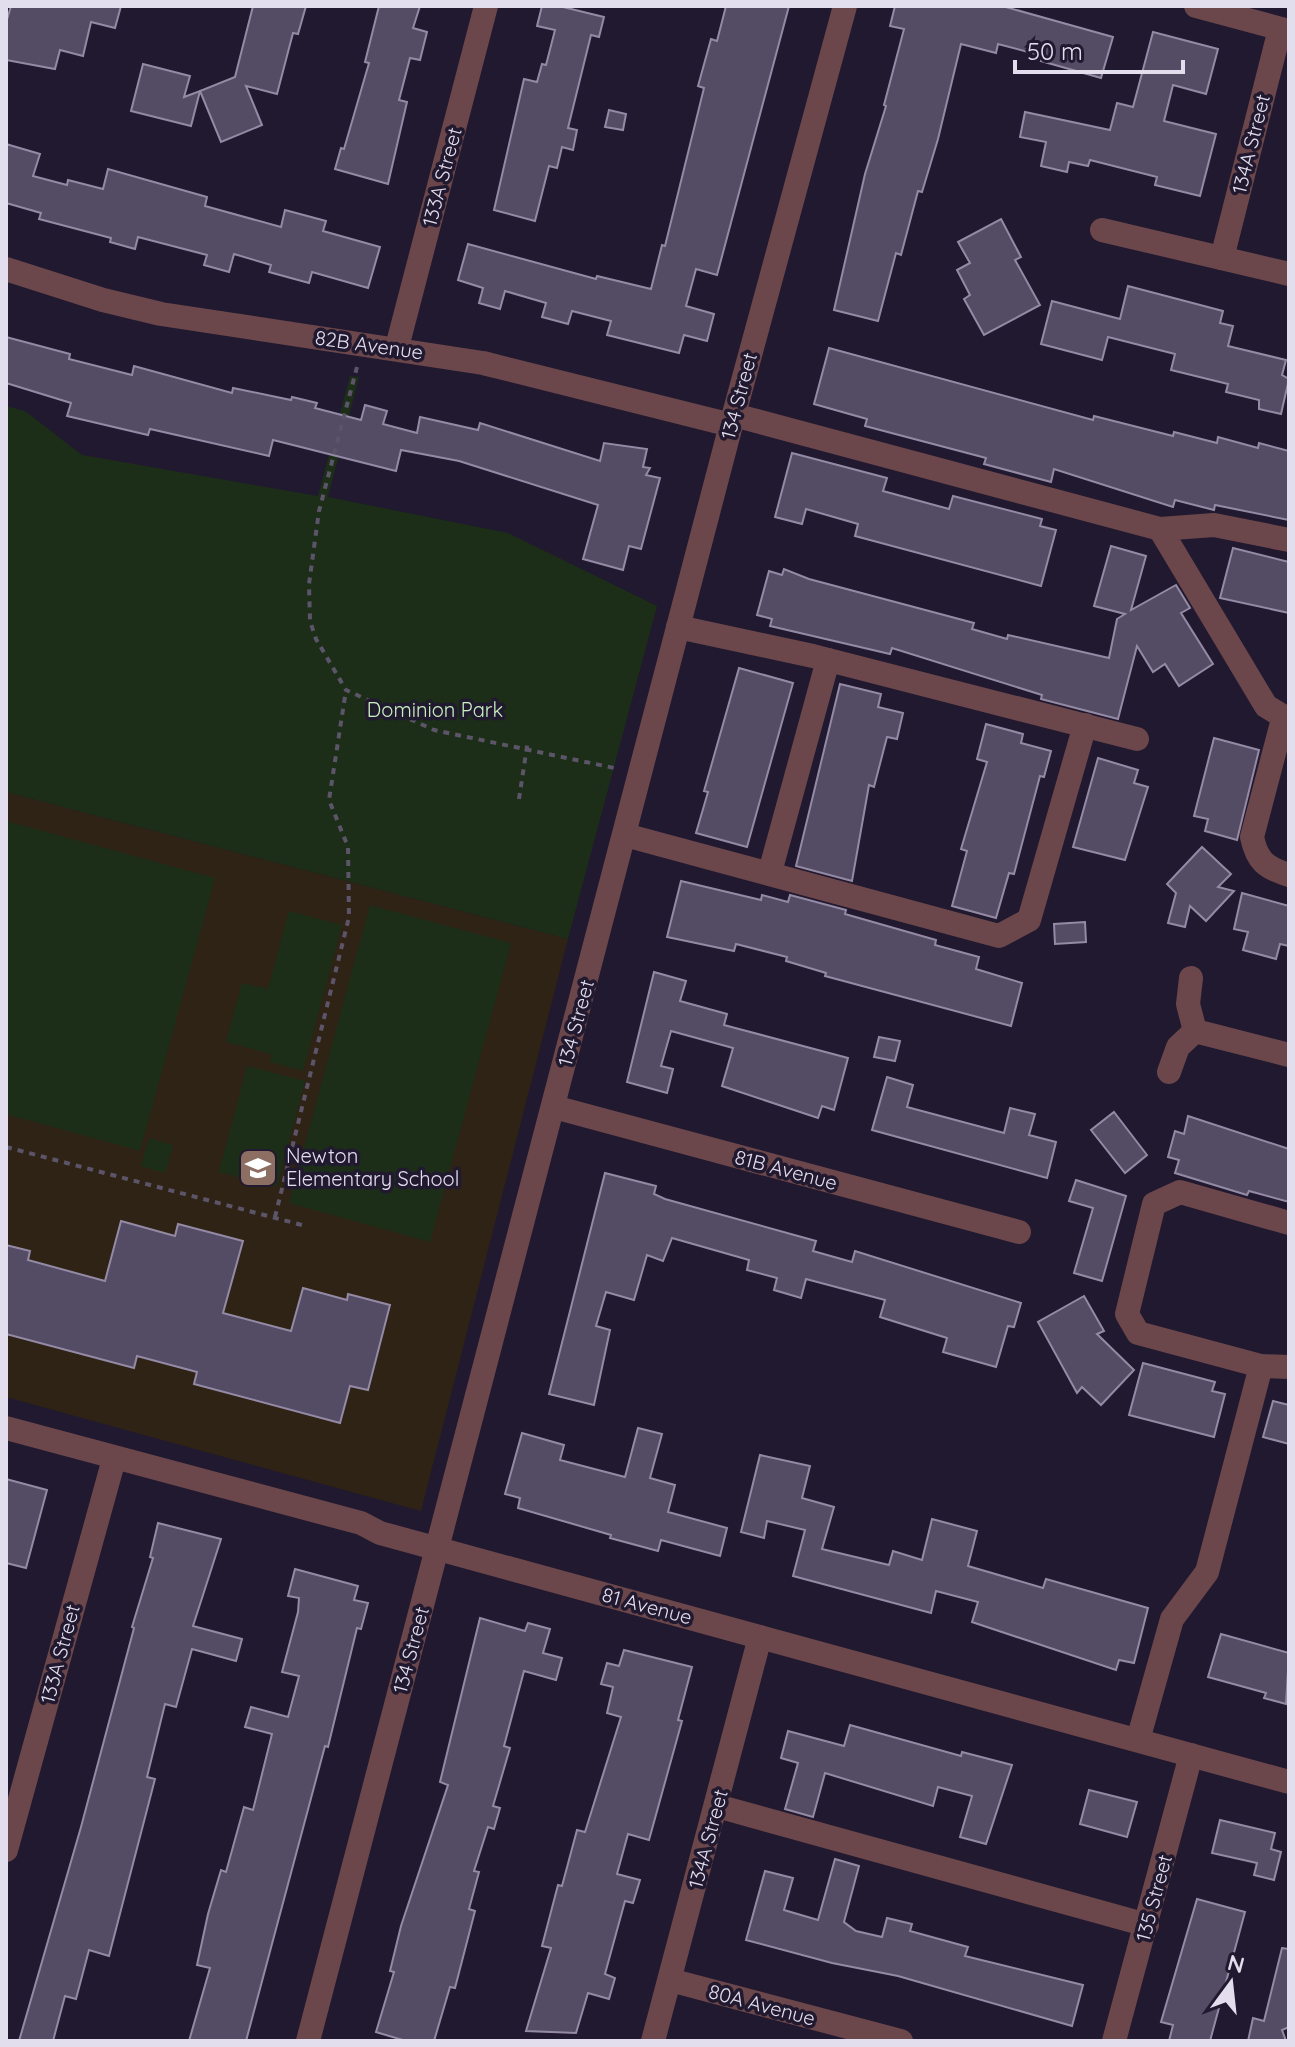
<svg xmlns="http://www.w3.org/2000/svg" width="1295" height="2047" font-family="Quicksand,sans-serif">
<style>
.industrial{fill:#2f2315}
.green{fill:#1c2e18}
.building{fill:#544b64;stroke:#948aa6;stroke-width:2}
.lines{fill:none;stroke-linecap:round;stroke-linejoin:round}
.path{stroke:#5c5569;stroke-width:4;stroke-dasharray:6 6;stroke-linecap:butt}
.minor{stroke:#6b474b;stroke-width:24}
.labels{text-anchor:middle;stroke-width:7;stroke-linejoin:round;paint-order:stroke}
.street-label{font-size:20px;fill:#e3deee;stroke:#21192f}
.park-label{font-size:20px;fill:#c7f1be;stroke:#21192f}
.poi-label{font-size:20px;fill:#e3deee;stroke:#21192f;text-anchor:start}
</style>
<rect width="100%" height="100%" fill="#21192f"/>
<polygon class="industrial" points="6,792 568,939 421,1511 6,1397"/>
<g class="green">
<polygon points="350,376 359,377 328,497 508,533 657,606 568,939 6,792 6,406 25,411 82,455 318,496"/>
<polygon points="6,821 215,878 140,1151 6,1114"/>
<polygon points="370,905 511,943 430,1242 289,1203"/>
<polygon points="289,911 342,925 303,1071 270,1062 271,1054 226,1042 242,983 268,989"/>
<polygon points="247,1066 305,1081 277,1187 219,1172"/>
<polygon points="149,1138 173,1145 165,1173 141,1166"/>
</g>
<g class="building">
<polygon points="11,6 121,6 115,28 91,22 83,56 60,50 55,69 6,60 6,23"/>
<polygon points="253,6 306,6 298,34 293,33 277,94 246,86 262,125 221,142 200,91 235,77"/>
<polygon points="379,6 420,6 413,28 427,32 420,60 410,58 399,100 407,102 388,184 335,169 341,148 344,149 369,63 365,62"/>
<polygon points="542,6 559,6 604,17 599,37 591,35 568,128 577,130 573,150 562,147 557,168 549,166 535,221 494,210 524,79 537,82 542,64 546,65 555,30 537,26"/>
<polygon points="726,6 789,6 717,275 696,269 686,306 714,314 707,341 684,335 679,353 607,335 611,321 572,311 568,324 542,317 546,303 505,291 500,309 479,303 483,288 458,280 468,244 596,279 597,276 651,289 662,245 665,246 704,88 698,86 711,39 717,41"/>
<polygon points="895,6 1002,6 1113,37 1101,78 1041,61 1043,56 998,44 996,53 961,44 938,139 922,192 918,191 901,255 896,253 878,321 834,310 865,174 886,106 884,105 904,29 890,26"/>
<polygon points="1153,32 1218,49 1206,94 1173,85 1164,121 1216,134 1200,196 1155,185 1157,177 1090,160 1088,166 1069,162 1067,172 1041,166 1046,142 1020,137 1025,112 1110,130 1117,103 1133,107"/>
<polygon points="143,64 190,76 184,97 200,91 191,126 131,111"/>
<polygon points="609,110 626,114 623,130 605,127"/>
<polygon points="6,144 40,154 33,176 67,185 68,180 103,189 108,169 207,197 205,206 281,227 285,210 326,221 323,231 380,247 368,288 312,272 309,283 269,272 271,265 234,254 229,272 204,265 207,255 138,237 135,249 110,242 111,238 39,219 41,213 6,203"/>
<polygon points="1001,219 1021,257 1015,260 1040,305 984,335 964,299 970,295 957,270 970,263 958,242"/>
<polygon points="1128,286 1223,311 1220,323 1233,326 1228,346 1286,360 1282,375 1289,379 1281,414 1259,409 1259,400 1226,392 1228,384 1171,370 1175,354 1108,337 1102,360 1041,344 1052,301 1120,319"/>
<polygon points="6,337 70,354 69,359 132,375 134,366 232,393 233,388 291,400 292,397 317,403 315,408 361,420 365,405 387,411 383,424 417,433 420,417 478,430 480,423 600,461 604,443 647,449 643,467 650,468 646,475 660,478 641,549 629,546 623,570 583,559 598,505 459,461 401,450 396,471 273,440 269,456 150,429 148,435 67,416 71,403 6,383"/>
<polygon points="829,348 1093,420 1094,416 1173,436 1174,432 1217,443 1218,437 1258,448 1259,443 1289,451 1289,520 1215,505 1214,510 1175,500 1173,507 1054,469 1051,482 984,464 986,458 865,426 867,419 814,404"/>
<polygon points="792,453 887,478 883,491 949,509 953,496 1042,519 1040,526 1056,530 1041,586 855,536 858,524 806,509 802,524 775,517"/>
<polygon points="1111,546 1146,556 1131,610 1176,585 1190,608 1181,613 1213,664 1179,686 1165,664 1153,672 1137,646 1118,719 1041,699 1042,695 892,648 890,654 770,626 772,619 757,615 769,571 782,575 784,569 809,579 974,623 972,629 1007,639 1008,635 1109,658 1117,619 1125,614 1094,606"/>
<polygon points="1233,548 1289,562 1289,613 1220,598"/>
<polygon points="739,668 793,683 747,847 696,833 708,792 704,791"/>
<polygon points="840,684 881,694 878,707 903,713 897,739 887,737 874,787 869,785 852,881 796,866"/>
<polygon points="986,724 1023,734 1021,743 1051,751 1044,777 1040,776 1014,874 1009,873 996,918 952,906 967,851 961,849 987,762 977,759"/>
<polygon points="1214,738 1259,750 1237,840 1205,831 1208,819 1194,816"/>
<polygon points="1098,758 1138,770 1134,783 1148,787 1125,860 1073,847"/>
<polygon points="1202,847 1231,874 1218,887 1234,891 1206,921 1190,906 1185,927 1168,923 1176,893 1167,884"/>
<polygon points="681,881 761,900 762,895 788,902 790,895 846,910 845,914 936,940 935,945 979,957 976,969 1022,983 1011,1026 825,976 826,973 786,961 787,957 736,944 734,951 667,937"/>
<polygon points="1242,893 1289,906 1289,946 1280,944 1276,959 1243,950 1248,932 1234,929"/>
<polygon points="1085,922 1086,942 1055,944 1054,924"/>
<polygon points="654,972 686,981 680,1001 727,1014 724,1025 848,1058 834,1110 822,1106 818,1118 722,1086 733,1048 671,1031 661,1066 673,1069 667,1093 627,1082"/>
<polygon points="879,1037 900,1041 895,1061 874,1057"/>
<polygon points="887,1077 913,1085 907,1107 1004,1133 1010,1108 1035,1114 1029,1135 1056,1142 1047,1178 872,1130"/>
<polygon points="1114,1112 1147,1155 1125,1173 1091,1130"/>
<polygon points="1188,1116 1289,1149 1289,1202 1249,1191 1247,1195 1175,1173 1179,1160 1168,1157 1175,1131 1184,1134"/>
<polygon points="605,1173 656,1186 654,1194 665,1199 816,1241 813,1251 852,1262 855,1251 1021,1303 1014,1327 1008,1326 996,1367 943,1352 947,1338 880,1317 885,1300 806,1279 801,1298 774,1290 777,1278 747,1270 749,1260 672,1238 663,1261 647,1255 634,1300 606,1292 596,1326 610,1330 594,1405 549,1394"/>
<polygon points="1076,1180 1126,1196 1102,1281 1074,1273 1093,1208 1069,1201"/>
<polygon points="121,1221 175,1236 178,1224 243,1241 223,1313 291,1331 303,1288 347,1300 348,1294 390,1305 368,1390 350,1386 340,1423 194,1384 197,1372 137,1356 134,1368 6,1334 6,1245 30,1251 28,1260 105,1281"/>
<polygon points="1084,1296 1104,1331 1097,1334 1134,1370 1101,1405 1082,1387 1077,1393 1038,1322"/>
<polygon points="1143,1363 1215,1382 1212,1391 1225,1394 1214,1437 1129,1415"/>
<polygon points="1273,1401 1289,1405 1289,1444 1263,1437"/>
<polygon points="638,1428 662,1434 650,1478 675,1485 668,1512 727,1528 720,1556 661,1540 658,1551 610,1538 611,1535 518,1508 520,1498 505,1494 522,1433 564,1445 560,1460 625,1477"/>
<polygon points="760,1455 810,1466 802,1498 834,1507 822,1549 889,1565 893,1551 922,1560 932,1519 977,1531 968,1566 1043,1588 1046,1579 1148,1608 1134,1663 1119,1660 1116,1670 972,1622 978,1602 936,1591 931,1613 793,1576 805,1530 767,1521 764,1538 741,1532"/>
<polygon points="6,1479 47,1490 26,1568 6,1563"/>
<polygon points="158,1523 221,1539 193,1626 242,1639 236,1661 192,1649 176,1707 165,1704 147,1777 155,1779 109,1956 89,1950 76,1999 65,1996 53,2041 19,2041 81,1827 134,1628 132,1627 153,1558 150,1557"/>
<polygon points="295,1569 358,1586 354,1600 368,1603 361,1629 357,1628 328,1747 325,1746 246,2041 189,2041 210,1968 197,1965 208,1914 221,1870 226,1872 244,1807 253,1810 272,1734 245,1727 251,1707 288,1717 299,1676 282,1672 298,1612 299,1598 288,1596"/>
<polygon points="480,1618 525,1631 528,1623 550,1629 543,1653 562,1658 556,1680 524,1671 504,1746 510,1748 493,1806 500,1808 494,1829 488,1827 474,1871 479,1872 469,1909 475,1911 455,1988 450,1987 434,2041 406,2041 376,2032 394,1972 390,1971 401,1926 448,1785 440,1782"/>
<polygon points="1221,1634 1289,1653 1286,1704 1264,1698 1266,1693 1208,1677"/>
<polygon points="624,1650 692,1667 678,1720 682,1721 649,1840 628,1834 617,1874 640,1880 633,1903 625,1901 605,1974 615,1978 609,1999 588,1993 576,2033 526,2031 551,1948 542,1946 558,1885 562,1886 577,1830 585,1832 621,1717 607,1713 613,1687 601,1684 607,1663 619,1666"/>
<polygon points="850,1725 961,1756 962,1752 1012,1765 986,1844 960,1837 972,1796 938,1787 933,1806 825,1773 813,1817 785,1809 798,1763 781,1758 788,1731 844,1746"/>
<polygon points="1089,1790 1137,1802 1127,1837 1080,1824"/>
<polygon points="1220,1820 1275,1833 1271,1849 1281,1852 1274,1880 1254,1875 1257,1863 1212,1853"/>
<polygon points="835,1859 859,1866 844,1922 856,1931 882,1937 887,1918 912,1924 910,1931 968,1947 965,1956 1083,1985 1072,2026 898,1976 832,1963 746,1940 765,1871 793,1878 784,1910 818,1920"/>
<polygon points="1197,1899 1245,1912 1210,2041 1169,2041 1173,2025 1161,2022"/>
<polygon points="1282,1948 1289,1949 1289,2027 1282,2030 1286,2041 1248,2041 1253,2018 1264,2021"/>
</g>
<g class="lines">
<g class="path">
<polyline points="357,367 319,511 309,584 310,621 316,639 346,690 434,730 619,769"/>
<polyline points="519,799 528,740"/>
<polyline points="6,1147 302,1225"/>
<polyline points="275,1217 349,917 348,847 329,800 346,690"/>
</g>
<g class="minor">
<polyline points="1196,6 1289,31"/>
<polyline points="1102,230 1289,274"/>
<polyline points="1222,258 1280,29"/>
<polyline points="6,269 103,300 161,314 483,363 731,425"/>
<polyline points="397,347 486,6"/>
<polyline points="734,415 1160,529"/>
<polyline points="1289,540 1214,525 1160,529 1266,706 1289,720"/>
<polyline points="678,627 813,656 1137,739"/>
<path d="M1283,719L1252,837C1257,861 1266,868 1289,875"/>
<polyline points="625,835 999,936 1029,920 1085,725"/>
<polyline points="770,872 828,660"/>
<polyline points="1191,978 1188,1004 1195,1031 1289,1055"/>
<polyline points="1169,1072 1178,1047 1195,1031"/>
<polyline points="554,1107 1019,1232"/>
<polyline points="1289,1223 1180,1192 1154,1204 1127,1314 1138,1333 1261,1366 1289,1367"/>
<polyline points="6,1428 361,1523 380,1533 1289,1782"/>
<polyline points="1138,1740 1172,1619 1207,1572 1261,1366"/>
<polyline points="717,1806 1147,1925"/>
<polyline points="6,1850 114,1459"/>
<polyline points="670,1980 901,2041"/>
<polyline points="308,2041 731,425 845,6"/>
<polyline points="653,2041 760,1637"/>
<polyline points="1114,2041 1191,1755"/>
</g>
</g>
<defs>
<g id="school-square" transform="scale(2)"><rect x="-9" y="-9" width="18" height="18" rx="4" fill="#8d6e63" stroke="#21192f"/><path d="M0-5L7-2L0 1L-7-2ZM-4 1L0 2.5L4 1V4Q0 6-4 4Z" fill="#fff"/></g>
</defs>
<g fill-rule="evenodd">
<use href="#school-square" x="258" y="1168"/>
</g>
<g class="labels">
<g class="street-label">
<text transform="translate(1251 144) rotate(-76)" y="7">134A Street</text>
<text transform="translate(442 177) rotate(-75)" y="7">133A Street</text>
<text transform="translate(369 345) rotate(8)" y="7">82B Avenue</text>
<text transform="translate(739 396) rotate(-75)" y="7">134 Street</text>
<text transform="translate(576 1023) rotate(-75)" y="7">134 Street</text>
<text transform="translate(786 1170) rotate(15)" y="7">81B Avenue</text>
<text transform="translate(647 1606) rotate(15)" y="7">81 Avenue</text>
<text transform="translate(411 1650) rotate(-75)" y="7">134 Street</text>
<text transform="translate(60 1654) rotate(-75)" y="7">133A Street</text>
<text transform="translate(708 1839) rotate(-75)" y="7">134A Street</text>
<text transform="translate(1154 1898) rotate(-75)" y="7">135 Street</text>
<text transform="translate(762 2005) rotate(15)" y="7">80A Avenue</text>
</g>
<g class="park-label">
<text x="435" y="717">Dominion Park</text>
</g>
<g class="poi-label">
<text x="286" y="1163">Newton<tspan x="286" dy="23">Elementary School</tspan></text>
</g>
</g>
<rect width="1295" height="2047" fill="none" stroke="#e3deee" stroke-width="16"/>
<g transform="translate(1231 1983) rotate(15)" stroke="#21192f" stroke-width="6" paint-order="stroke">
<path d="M0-6L14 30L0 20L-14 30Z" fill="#e3deee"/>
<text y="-12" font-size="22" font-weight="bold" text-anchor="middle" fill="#e3deee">N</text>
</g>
<path d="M1015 60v12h168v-12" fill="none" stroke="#e3deee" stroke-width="4"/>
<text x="1027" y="60" font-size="24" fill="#e3deee" stroke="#21192f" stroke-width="6" paint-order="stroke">50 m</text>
</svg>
